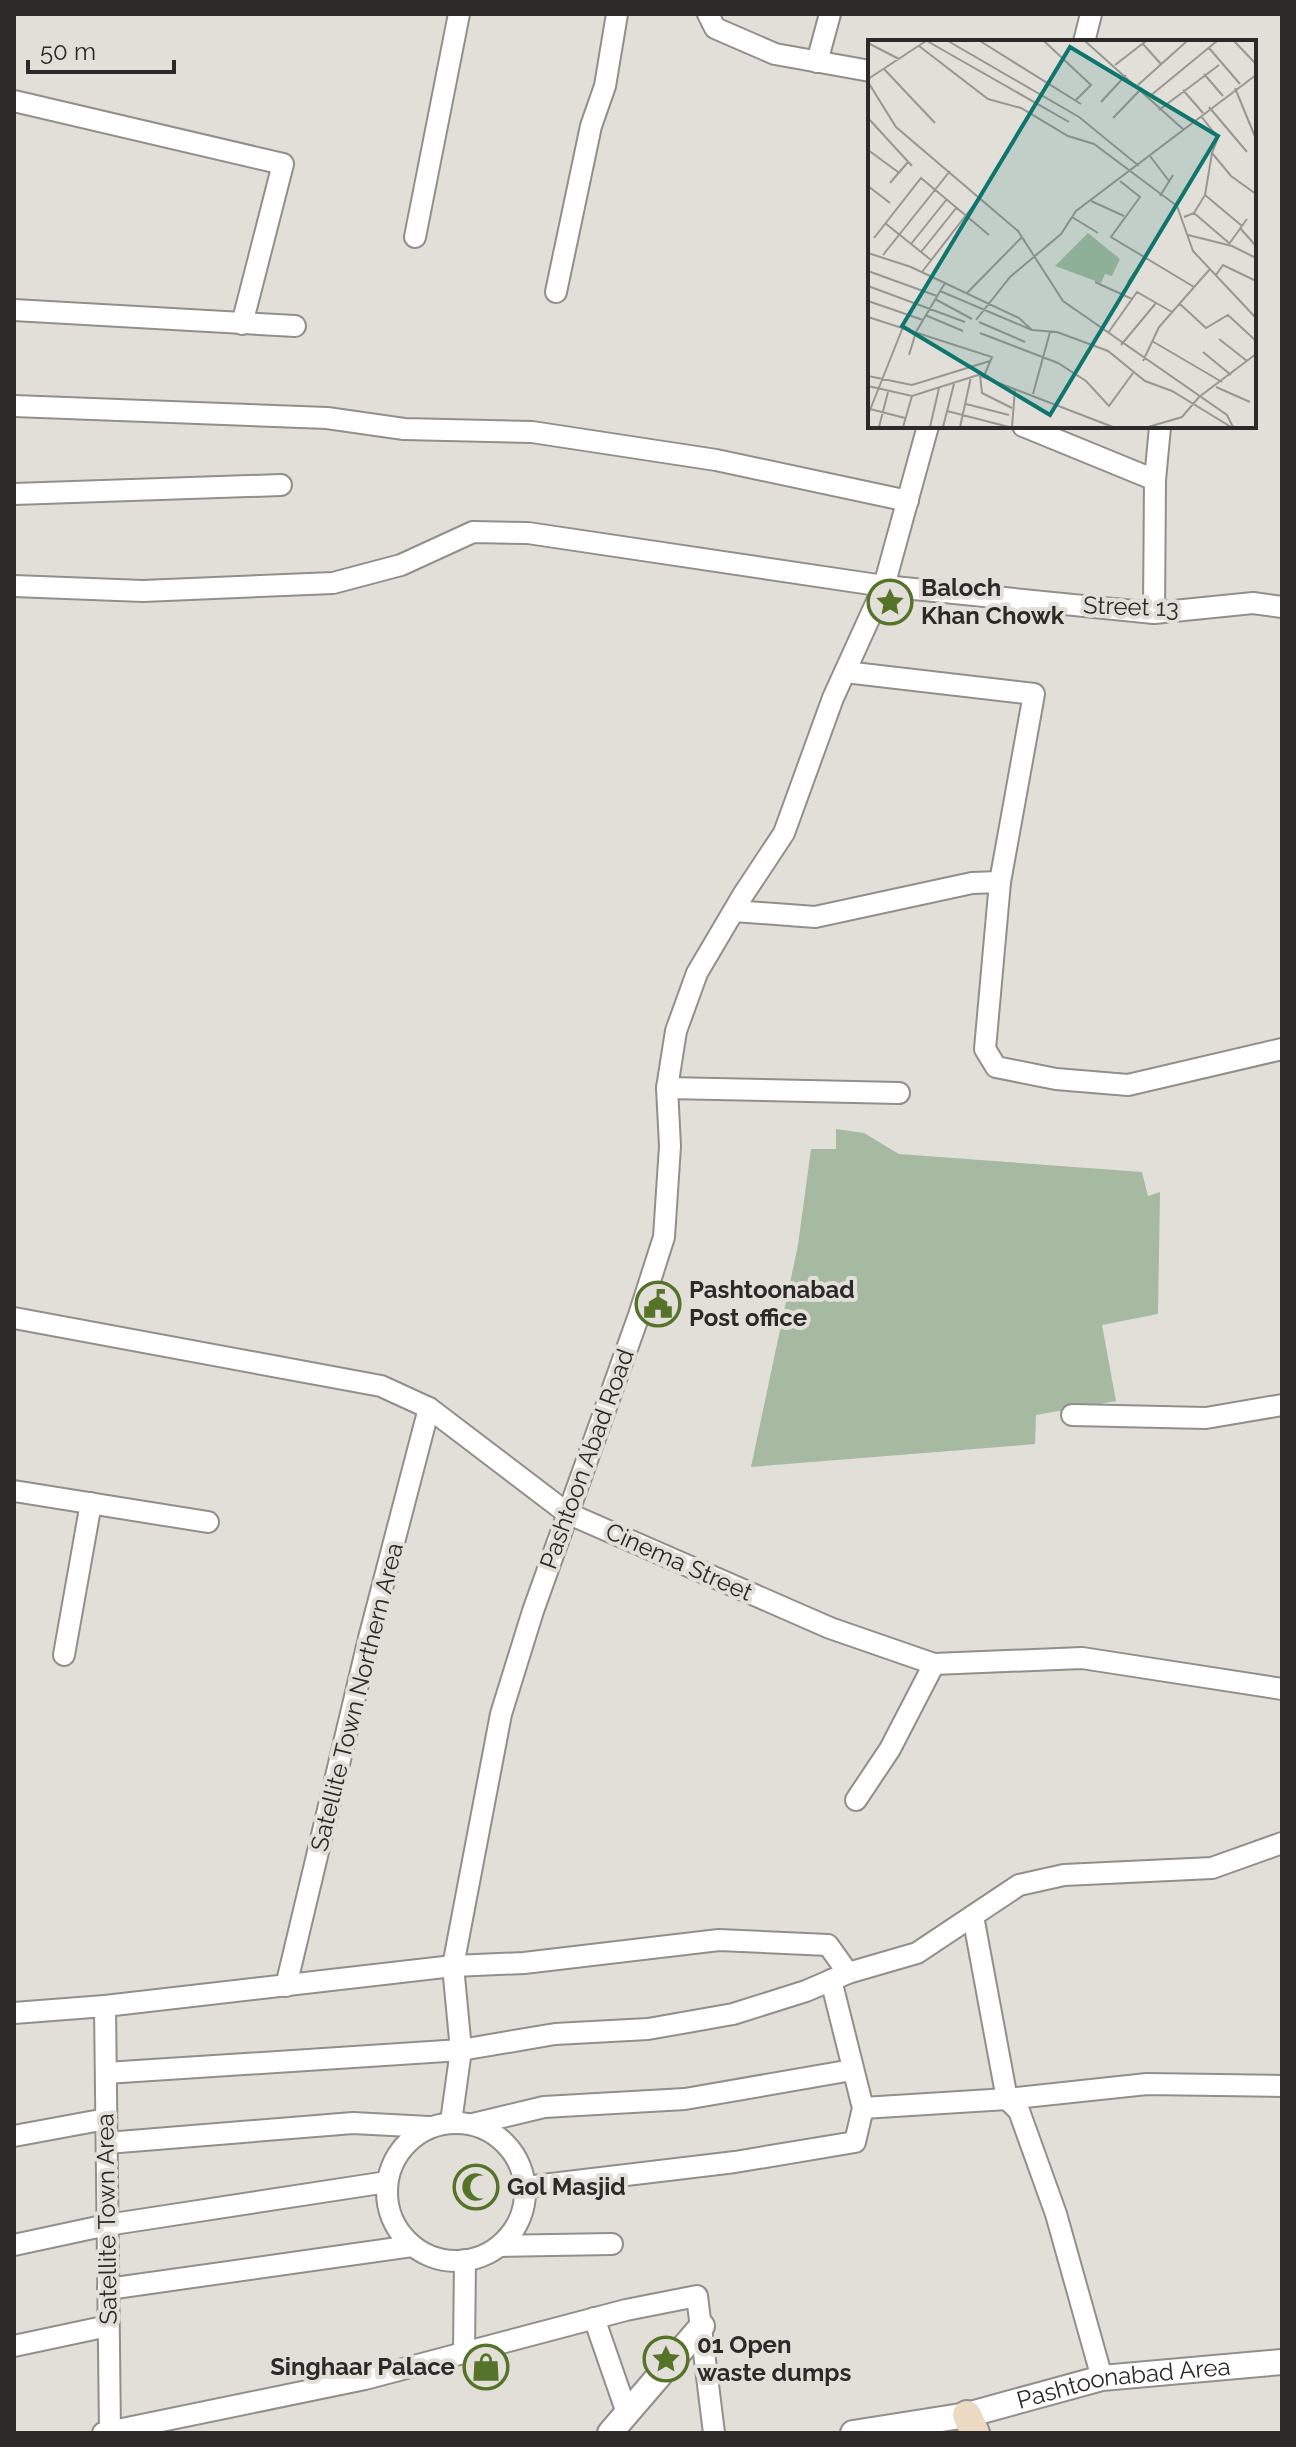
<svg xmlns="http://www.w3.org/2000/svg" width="1296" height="2447" font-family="Raleway,sans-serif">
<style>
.green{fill:#a5baa0}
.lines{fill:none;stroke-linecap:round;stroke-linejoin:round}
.minor-casing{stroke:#928f8a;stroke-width:24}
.tertiary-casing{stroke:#928f8a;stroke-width:28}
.secondary-casing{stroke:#928f8a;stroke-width:32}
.minor{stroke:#fff;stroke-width:20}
.tertiary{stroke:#fff;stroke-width:24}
.secondary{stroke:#ecd9c2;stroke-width:28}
.labels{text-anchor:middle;stroke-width:8;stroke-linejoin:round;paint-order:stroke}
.poi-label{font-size:24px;font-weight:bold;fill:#2b2a28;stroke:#e2dfd9;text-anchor:start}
.street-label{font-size:24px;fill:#2b2a28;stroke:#e2dfd9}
.inset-road{fill:none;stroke:#999792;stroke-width:2}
.view{fill:#0f766e;fill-opacity:0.15;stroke:#0f766e;stroke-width:4}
.inset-edge{fill:none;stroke:#2b2a28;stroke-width:4}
</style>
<rect width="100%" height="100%" fill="#e2dfd9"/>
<polygon class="green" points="836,1129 864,1133 899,1154 1142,1172 1148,1196 1160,1192 1158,1314 1102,1325 1116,1401 1036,1415 1035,1444 751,1467 798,1245 811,1149 836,1149"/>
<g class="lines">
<g class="minor-casing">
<g id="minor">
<polyline points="708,14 715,28 775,54 870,71"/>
<polyline points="1084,42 1091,14"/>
<polyline points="817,62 830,14"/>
<polyline points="14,101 283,164 242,324"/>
<polyline points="415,237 459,14"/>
<polyline points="556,292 591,126 605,86 617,14"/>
<polyline points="14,310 295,326"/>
<polyline points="14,406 327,418 404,429 532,432 716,460 908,501"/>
<polyline points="1023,426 1155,480"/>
<polyline points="14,494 281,485"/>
<polyline points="14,586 143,591 333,583 401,565 473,532 528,533 884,586 1154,613 1253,603 1282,607"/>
<polyline points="1154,613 1155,480 1160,427"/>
<polyline points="845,672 1034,694 1000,882 985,1049 996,1067 1056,1079 1128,1085 1282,1049"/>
<polyline points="734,911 815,917 972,883 1000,882"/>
<polyline points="667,1088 899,1093"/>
<polyline points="14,1318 381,1386 429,1408 567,1513 830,1628 934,1664 1082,1658 1282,1689"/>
<polyline points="1072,1415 1206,1418 1282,1405"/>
<polyline points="14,1491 208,1522"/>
<polyline points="64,1655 91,1503"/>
<polyline points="856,1800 890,1749 934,1664"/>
<polyline points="973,1916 1007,2099 1019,2111 1056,2214 1102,2378"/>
<polyline points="286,1986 369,1638 429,1408"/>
<polyline points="105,2006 110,2433"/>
<polyline points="14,2013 105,2006 453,1966 524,1963 719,1940 828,1945 848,1973 917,1953 1019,1885 1064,1875 1212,1868 1282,1843"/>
<polyline points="106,2073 461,2050 555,2034 648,2029 733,2014 806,1991 848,1973"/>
<polyline points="863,2108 1007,2099 1147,2084 1282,2086"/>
<polyline points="451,2122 461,2050 453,1966 501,1714 533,1611 639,1315 664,1237 670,1146 667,1088 676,1031 697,973 743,895 784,833 833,698 884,586 928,426"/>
<circle cx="456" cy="2192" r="69"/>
<polyline points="473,2124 544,2107 685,2099 852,2070"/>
<polyline points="14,2136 106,2119"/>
<polyline points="107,2143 353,2123 429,2127"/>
<polyline points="526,2187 735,2162 855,2142 863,2108 831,1980"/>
<polyline points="14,2245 107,2225 387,2182"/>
<polyline points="500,2246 612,2244"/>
<polyline points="108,2289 412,2246"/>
<polyline points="594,2318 627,2413"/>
<polyline points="14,2346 108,2326"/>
<polyline points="464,2352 465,2260"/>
<polyline points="103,2433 365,2379 626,2310 697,2296 714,2433"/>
</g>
</g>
<g class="tertiary-casing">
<g id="tertiary">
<polyline points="610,2433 702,2326"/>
<path id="s1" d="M853,2433L967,2415L1102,2378L1282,2362"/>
</g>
</g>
<g class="secondary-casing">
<polyline id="secondary" points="967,2415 975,2433"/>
</g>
<use href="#minor" class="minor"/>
<use href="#tertiary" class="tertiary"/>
<use href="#secondary" class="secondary"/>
</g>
<defs>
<g id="sight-ring" transform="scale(2.3)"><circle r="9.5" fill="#e2dfd9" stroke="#557329" stroke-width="1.5"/><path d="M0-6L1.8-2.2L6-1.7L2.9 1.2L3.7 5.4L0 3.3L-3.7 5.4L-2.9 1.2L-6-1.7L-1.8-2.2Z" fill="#557329"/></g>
<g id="civic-ring" transform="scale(2.3)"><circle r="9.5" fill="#e2dfd9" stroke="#557329" stroke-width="1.5"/><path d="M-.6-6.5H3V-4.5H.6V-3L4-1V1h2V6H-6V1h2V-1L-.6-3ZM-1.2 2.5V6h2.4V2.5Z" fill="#557329"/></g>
<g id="mosque-ring" transform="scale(2.3)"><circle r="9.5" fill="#e2dfd9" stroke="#557329" stroke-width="1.5"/><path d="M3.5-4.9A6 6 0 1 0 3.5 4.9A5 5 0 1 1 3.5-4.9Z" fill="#557329"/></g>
<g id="shop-ring" transform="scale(2.3)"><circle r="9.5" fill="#e2dfd9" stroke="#557329" stroke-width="1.5"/><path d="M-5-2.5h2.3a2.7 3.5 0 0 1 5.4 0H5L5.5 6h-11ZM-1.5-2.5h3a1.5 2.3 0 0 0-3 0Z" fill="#557329"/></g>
</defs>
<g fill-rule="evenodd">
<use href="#sight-ring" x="890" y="602"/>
<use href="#civic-ring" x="658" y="1304"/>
<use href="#mosque-ring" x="476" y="2187"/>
<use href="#sight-ring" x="666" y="2359"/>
<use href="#shop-ring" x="486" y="2367"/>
</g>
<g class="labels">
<g class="poi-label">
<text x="921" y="596">Baloch<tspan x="921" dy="28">Khan Chowk</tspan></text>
<text x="689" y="1298">Pashtoonabad<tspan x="689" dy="28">Post office</tspan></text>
<text x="507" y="2195">Gol Masjid</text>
<text x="697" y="2353">01 Open<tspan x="697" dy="28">waste dumps</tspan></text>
<text x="455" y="2375" text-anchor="end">Singhaar Palace</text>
</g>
<g class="street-label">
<text transform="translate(1131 607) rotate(2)" y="8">Street 13</text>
<text transform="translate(587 1459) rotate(-70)" y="8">Pashtoon Abad Road</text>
<text transform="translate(679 1562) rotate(24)" y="8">Cinema Street</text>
<text transform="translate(357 1697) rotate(-76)" y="8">Satellite Town Northern Area</text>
<text transform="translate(107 2219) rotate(-91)" y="8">Satellite Town Area</text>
<text dy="8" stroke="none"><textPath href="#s1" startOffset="276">Pashtoonabad Area</textPath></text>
</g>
</g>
<g transform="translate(868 40)">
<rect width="388" height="388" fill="#e2dfd9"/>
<path d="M220,193L252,219L244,236L237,234L233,243L187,226Z" fill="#a5baa0"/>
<path class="inset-road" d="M59,1L201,82M80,1L211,77L271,126M112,1L213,64M176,1L223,45L208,60M217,1L316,90M366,1L388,24M0,3L31,19M274,3L293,24M51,6L120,59L153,68L200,96L226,104L309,166L325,211L388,278M341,8L372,44M247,25L278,1M16,29L67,83M336,34L355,56M0,39L58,1M0,42L28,87L150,191L195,261L359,375L365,387M270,45L319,1M367,48L388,99M315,50L335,73M282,56L349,1M233,62L258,35M341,67L379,112M291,70L351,25M333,76L350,98L344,113L363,136L388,154M0,78L44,126M245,78L274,48M0,110L30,132M282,116L301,141M252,141L272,157L243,197L326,247M22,143L40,122M0,146L22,163M337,155L374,186M292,156L305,135M223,161L256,176M326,173L361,203M204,177L230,193M316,177L326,173L337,155L344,113M17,183L63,220M372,188L388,206M320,195L364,206L388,218M6,198L53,138L121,195M43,204L79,159M361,204L379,179M53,212L89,167M0,213L43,227L151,278L164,290L189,292L240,311L277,341L304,351L363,387M15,215L82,131M0,231L69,256M54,232L112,157M348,235L355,225L388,241M227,242L264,259M260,242L279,215M0,246L97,282M72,251L164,290M99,253L154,197M67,259L104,279M0,261L55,280M312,264L338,288L360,275L388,301M57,275L95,291M0,277L124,317L116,336M108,280L142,237L193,194L208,171L388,35M111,282L157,302M112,293L190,323L218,341L241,366L265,333M240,293L269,252L304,272M351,299L379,321M284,301L354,342M253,305L288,263M335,312L363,335M41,315L48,292L77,243M275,321L291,287L342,229M112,335L114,353L144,368M0,336L44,345L122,321M0,346L44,356L110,335L245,387M348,347L382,362M165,354L182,292M98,364L141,375M2,369L37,378M79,371L141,387M0,375L35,287M11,387L20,352M35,387L44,356M62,387L71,348M75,387L86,344M92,387L103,337M144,387L147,349M280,387L314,377L331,357L388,314"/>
<path class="view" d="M202,7L350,96L182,375L34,286Z"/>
<rect width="388" height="388" class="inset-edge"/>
</g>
<rect width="1296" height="2447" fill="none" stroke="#2b2a28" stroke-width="32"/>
<path d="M28 60v12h146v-12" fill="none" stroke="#2b2a28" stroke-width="4"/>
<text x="40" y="60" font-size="24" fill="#2b2a28" stroke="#e2dfd9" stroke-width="6" paint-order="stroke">50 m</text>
</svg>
